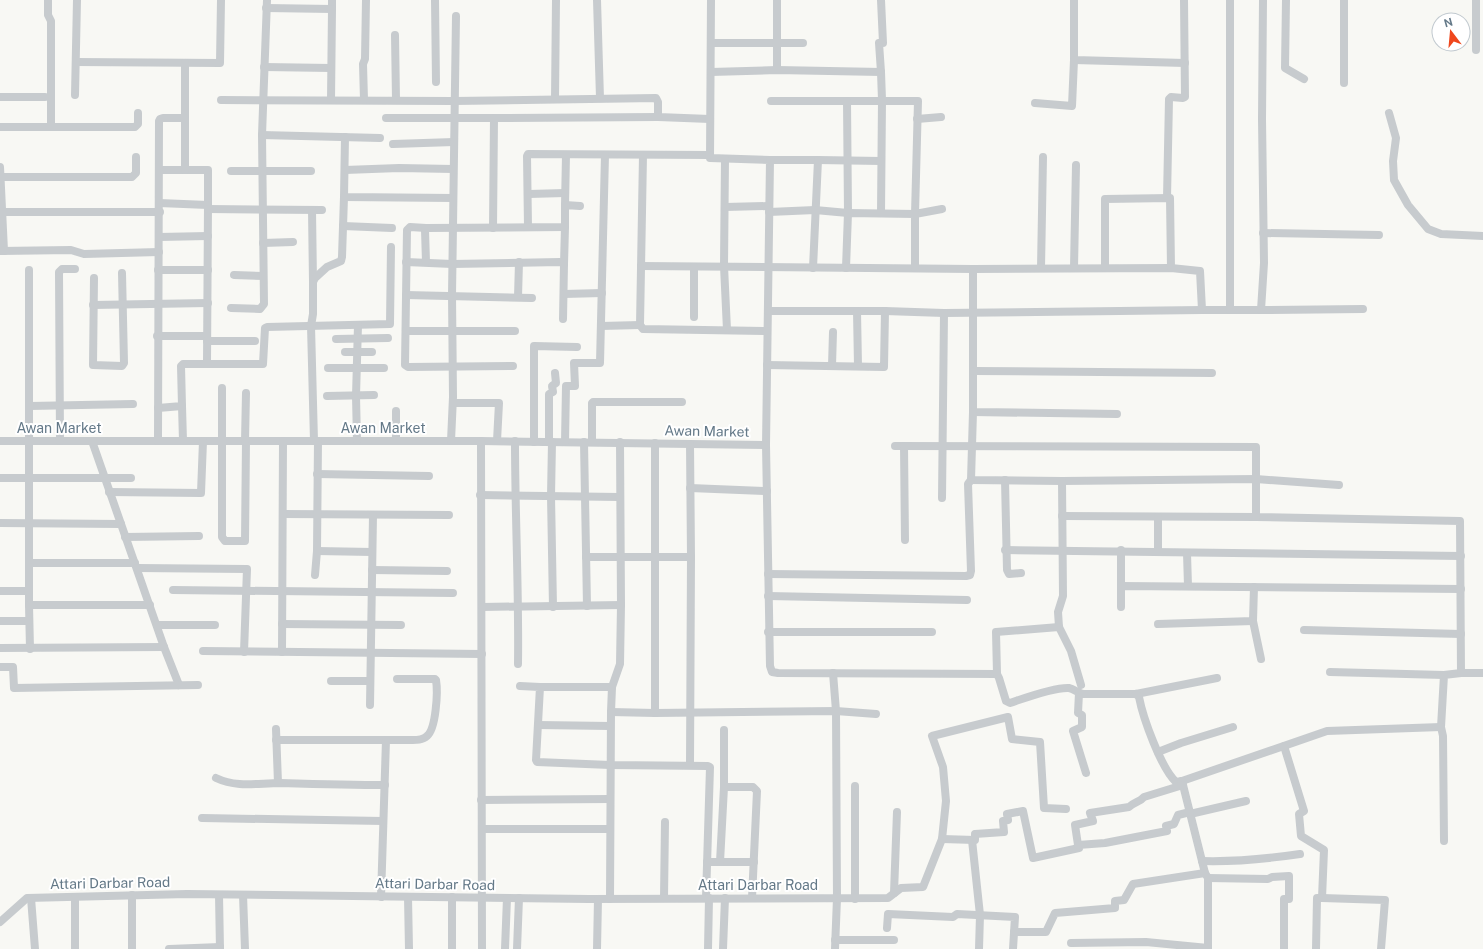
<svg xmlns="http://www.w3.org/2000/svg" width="1483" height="949" font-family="'Public Sans',sans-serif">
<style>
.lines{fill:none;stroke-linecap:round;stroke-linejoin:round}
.minor{stroke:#c7cbce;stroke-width:8}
.labels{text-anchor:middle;stroke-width:4;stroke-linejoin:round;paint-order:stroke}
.street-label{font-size:14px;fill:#647988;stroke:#fff}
</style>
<rect width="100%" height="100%" fill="#f8f8f4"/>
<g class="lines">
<g class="minor">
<polyline points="48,0 48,15 51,21 51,127"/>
<polyline points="435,0 436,82"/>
<polyline points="597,0 600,98"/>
<polyline points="711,0 710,158 770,160 766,445 770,666 772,672 778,673 997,674"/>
<polyline points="1074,0 1074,60 1185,63"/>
<polyline points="1286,0 1285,68 1304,79"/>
<polyline points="1344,0 1344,83"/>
<polyline points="266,8 332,9 332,0"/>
<polyline points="395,35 396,100"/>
<polyline points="711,43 803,43"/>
<polyline points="1476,50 1476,0"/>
<polyline points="76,62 220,63 221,0"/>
<polyline points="264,67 331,68"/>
<polyline points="777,70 777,0"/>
<polyline points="711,72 777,70 881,72 879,43 883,43 881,0"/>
<polyline points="881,72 882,100 881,213"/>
<polyline points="75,95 77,0"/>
<polyline points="0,97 45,97"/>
<polyline points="555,99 556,0"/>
<polyline points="221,100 454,101 656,98 658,102 658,117 710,119"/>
<polyline points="331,100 332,9"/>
<polyline points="364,100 363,64 365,59 366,0"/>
<polyline points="771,101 918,101 915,214 942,209"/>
<polyline points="1035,103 1072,106 1074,60"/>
<polyline points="1389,113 1396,138 1393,161 1394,180 1408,205 1428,229 1441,234 1483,236"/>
<polyline points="386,118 494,118 493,228"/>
<polyline points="494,118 658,117"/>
<polyline points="917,119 941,117"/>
<polyline points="0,127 135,127 138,124 138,113"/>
<polyline points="262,135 380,138"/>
<polyline points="345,137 344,197 453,198"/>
<polyline points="393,144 454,142"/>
<polyline points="643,155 640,325 643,329 767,331"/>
<polyline points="725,159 724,266 727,330"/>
<polyline points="770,160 818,160 813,268"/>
<polyline points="818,160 881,161"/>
<polyline points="0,167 4,251"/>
<polyline points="159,170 208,170 208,205"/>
<polyline points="185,170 185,63"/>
<polyline points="345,170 399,168 453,169"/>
<polyline points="231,171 311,171"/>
<polyline points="0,177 132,177 136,173 136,157"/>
<polyline points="529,194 565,193"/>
<polyline points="1167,198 1169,99 1171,97 1183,98 1185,97 1184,0"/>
<polyline points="159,203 208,205 207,364"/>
<polyline points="565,205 566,155"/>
<polyline points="725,207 769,206"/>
<polyline points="208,209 322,210"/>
<polyline points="312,210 313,282"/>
<polyline points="0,212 160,212"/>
<polyline points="769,212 815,210 848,213 847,101"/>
<polyline points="343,226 392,228"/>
<polyline points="528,227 527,156 528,154 710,155"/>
<polyline points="426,228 410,227 407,230 405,365 408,367 513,366"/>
<polyline points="1263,233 1379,235"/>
<polyline points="159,237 208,236"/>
<polyline points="263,243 293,242"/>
<polyline points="0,251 71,250 84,254 159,252"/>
<polyline points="406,262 452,264 560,262 564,264 563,319"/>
<polyline points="426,262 425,230 426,228 565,227 565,205 580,206"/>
<polyline points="564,264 565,227"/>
<polyline points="641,266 973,269 1171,268 1200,271 1202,310 1230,310 1230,0"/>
<polyline points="694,267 694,317"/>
<polyline points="846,268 848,213 915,214 915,268"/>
<polyline points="1041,268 1043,157"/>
<polyline points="1074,268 1076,165"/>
<polyline points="1105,268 1105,199 1170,198 1171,268"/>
<polyline points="973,269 973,412 1117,414"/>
<polyline points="158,270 208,270"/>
<polyline points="234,275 263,276"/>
<polyline points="94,278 93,365 122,366 124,363 122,273"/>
<polyline points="564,294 602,293"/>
<polyline points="406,295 532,298"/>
<polyline points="518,297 519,262"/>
<polyline points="93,305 208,303"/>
<polyline points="231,308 260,309 264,304 262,135 267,0"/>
<polyline points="1230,310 1261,310 1264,263 1262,119 1263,0"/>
<polyline points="1261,310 1363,309"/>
<polyline points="768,311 885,311 944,313 1202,310"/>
<polyline points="857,311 858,366"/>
<polyline points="601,326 640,325"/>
<polyline points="406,331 515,331"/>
<polyline points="157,336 207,336"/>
<polyline points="336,339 388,338"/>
<polyline points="207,341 255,341"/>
<polyline points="345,352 372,352"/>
<polyline points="767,365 884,367 885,311"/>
<polyline points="832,366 833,332"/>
<polyline points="328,368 384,368"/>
<polyline points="974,371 1212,373"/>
<polyline points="222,388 222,537 225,541 245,541 246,441"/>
<polyline points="327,396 374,395"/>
<polyline points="453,403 499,403 497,441"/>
<polyline points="30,406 133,404"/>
<polyline points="182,406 183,441"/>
<polyline points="158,408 182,406 181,366 183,364 263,364 265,328 267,327 390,324 391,247"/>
<polyline points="396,411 396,441"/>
<polyline points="973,412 971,480 1062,481 1256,479 1339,485"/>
<polyline points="0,441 481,441 766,445"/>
<polyline points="60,441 59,272 62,269 75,269"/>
<polyline points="92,441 164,647 179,685"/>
<path d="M158,441C158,334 159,227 159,121L160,119L163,118H185"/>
<polyline points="245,441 246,393"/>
<polyline points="314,441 311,326 313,314 313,282 315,278 327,267 341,261 342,257 344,197"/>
<polyline points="357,441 356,396 358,325"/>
<polyline points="451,441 453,397 452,295 456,16"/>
<polyline points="481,441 482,949"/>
<path d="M515,441C515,516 519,589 518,664"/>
<polyline points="534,442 534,346 577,347"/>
<polyline points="549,442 549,394 553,392 552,386 556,383 555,373"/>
<polyline points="552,442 551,496 553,607"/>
<polyline points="565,442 566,386 575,386 574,363 600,363 605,155"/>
<polyline points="584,442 587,606"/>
<polyline points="592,442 592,403 593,402 682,402"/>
<polyline points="690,444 691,557 690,765"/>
<polyline points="895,446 1256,447 1256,517 1460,521 1461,673 1444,675 1441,727 1443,736 1444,841"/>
<polyline points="904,446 905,540"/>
<polyline points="317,474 429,476"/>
<polyline points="0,478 131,478"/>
<polyline points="1005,480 1007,570 1009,574 1021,573"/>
<polyline points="1062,481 1063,596 1058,612 1059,627 1071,651 1081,685"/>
<polyline points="690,488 767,491"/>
<polyline points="109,492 201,493 203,441"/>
<polyline points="480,495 619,497"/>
<polyline points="942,498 944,313"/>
<polyline points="283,514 449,515"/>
<polyline points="1062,516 1256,517"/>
<polyline points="1158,517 1158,552"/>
<polyline points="0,523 121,524"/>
<polyline points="125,537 199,536"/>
<polyline points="1005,550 1461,556"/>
<polyline points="317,551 372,552"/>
<polyline points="1187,553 1188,586"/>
<polyline points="586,557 691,557"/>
<polyline points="29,563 135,563"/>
<polyline points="137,568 247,569 244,652"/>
<polyline points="372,570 447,571"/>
<polyline points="768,574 966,576 970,575 971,571 968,484 971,480"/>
<polyline points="315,575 317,551 318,441"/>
<polyline points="1121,586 1121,550"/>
<polyline points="173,590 453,593"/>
<polyline points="0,591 29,591 29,605 150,605"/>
<polyline points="29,591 29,270"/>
<polyline points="768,596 967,600"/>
<polyline points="29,605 30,649"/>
<polyline points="482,607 621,605"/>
<polyline points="1121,607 1121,586 1461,589"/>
<polyline points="0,621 29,621"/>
<polyline points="1253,621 1261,659"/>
<polyline points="282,624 401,625"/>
<polyline points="1158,624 1253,621 1254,587"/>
<polyline points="157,625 215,625"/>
<path d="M1059,627L996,632L997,674L999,678L1006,701L1010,703C1025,698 1054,687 1069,688C1074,689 1078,693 1083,694H1136L1217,678"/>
<polyline points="1304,630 1461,634"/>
<polyline points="768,632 932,632"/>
<polyline points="0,648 164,647"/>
<polyline points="203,651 482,654"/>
<polyline points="282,652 283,441"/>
<polyline points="0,667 13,667 14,688 198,685"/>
<polyline points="1330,672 1444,675"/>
<polyline points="833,673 836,711 837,898 835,949"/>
<polyline points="1461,673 1483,673"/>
<polyline points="331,681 370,681"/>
<polyline points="520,686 540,687 536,760 537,762 610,765 708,766 710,767 706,898"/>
<polyline points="540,687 612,687"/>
<polyline points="1079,693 1078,713 1082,715 1082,727 1073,731 1086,773"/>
<path d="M1136,694L1139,697C1143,718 1161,768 1176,782L1182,781L1327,731L1441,727"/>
<polyline points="370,705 373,515"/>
<polyline points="611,712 655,713 655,443"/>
<polyline points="655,713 836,711 876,714"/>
<polyline points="538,725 610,726"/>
<polyline points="276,729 278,783"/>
<path d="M276,740H408C414,740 422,741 427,736C436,729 438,692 436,680L435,679H397"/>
<polyline points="1284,746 1304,811 1299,814 1301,836 1324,850 1322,898 1317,898 1316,949"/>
<polyline points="1158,752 1181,743 1233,727"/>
<path d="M216,778C237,788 258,783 280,783C315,784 350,785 385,785"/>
<polyline points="1182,781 1205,873 1208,878 1208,949"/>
<polyline points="724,787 753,787 757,791 752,898"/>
<polyline points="481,800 610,799"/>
<polyline points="1190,814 1246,801"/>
<polyline points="202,818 383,821"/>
<polyline points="482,829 610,829"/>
<polyline points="942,839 975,840 975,834 1004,832 1003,821 1008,820 1007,814 1023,811 1033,858 1079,848 1078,845 1105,843 1167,831 1166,826 1174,824 1178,815 1190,812"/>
<polyline points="972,840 980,915 979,949"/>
<path d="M1078,845L1075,825L1093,821L1090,813L1129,807C1134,802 1140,802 1144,797L1183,785"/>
<path d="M1202,861C1237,862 1266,859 1300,854"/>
<polyline points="707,862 754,862"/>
<polyline points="720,862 724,787 724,730"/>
<polyline points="1208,878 1268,879 1272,877 1289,876 1289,899 1284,899 1284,949"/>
<polyline points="894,893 897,812"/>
<polyline points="132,895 132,949"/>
<polyline points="219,895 220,949"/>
<polyline points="243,895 245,949"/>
<polyline points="381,897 386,740"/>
<polyline points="408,897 409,949"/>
<polyline points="31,898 35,949"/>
<polyline points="664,898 665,822"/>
<polyline points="1322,898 1385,900 1381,949"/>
<polyline points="610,899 611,712 612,687 620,664 621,605 620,442"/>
<polyline points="855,899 855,786"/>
<polyline points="0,922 27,898 187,894 589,899 888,898 901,888 923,887 942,839 946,801 943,767 932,736 1008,717 1012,739 1040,742 1044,808 1066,809"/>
<polyline points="887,928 888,914 953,917 957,914 1015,917 1013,949"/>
<polyline points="1014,932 1046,932 1055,913 1115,908 1115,901 1124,900 1133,884 1205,873"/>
<polyline points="835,940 894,940"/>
<polyline points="1071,943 1146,942 1208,948"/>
<polyline points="75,949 75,897"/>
<polyline points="169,949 220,947"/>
<polyline points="452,949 452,897"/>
<polyline points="505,949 507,898"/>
<polyline points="517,949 519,898"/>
<polyline points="597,949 598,899"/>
<polyline points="708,949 709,898"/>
<polyline points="723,949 725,898"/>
</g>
</g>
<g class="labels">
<g class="street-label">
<text x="59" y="433">Awan Market</text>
<text x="383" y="433">Awan Market</text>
<text transform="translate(707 431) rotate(1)" y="5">Awan Market</text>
<text transform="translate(110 883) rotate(-1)" y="5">Attari Darbar Road</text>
<text transform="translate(435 884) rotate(1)" y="5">Attari Darbar Road</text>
<text x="758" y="890">Attari Darbar Road</text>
</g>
</g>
<g transform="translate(1451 32) rotate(344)"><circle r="19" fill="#ffffff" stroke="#c1c9cf"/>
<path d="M0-3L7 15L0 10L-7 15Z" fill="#ef471d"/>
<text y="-6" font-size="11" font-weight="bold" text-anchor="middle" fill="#647988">N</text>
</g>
</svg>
